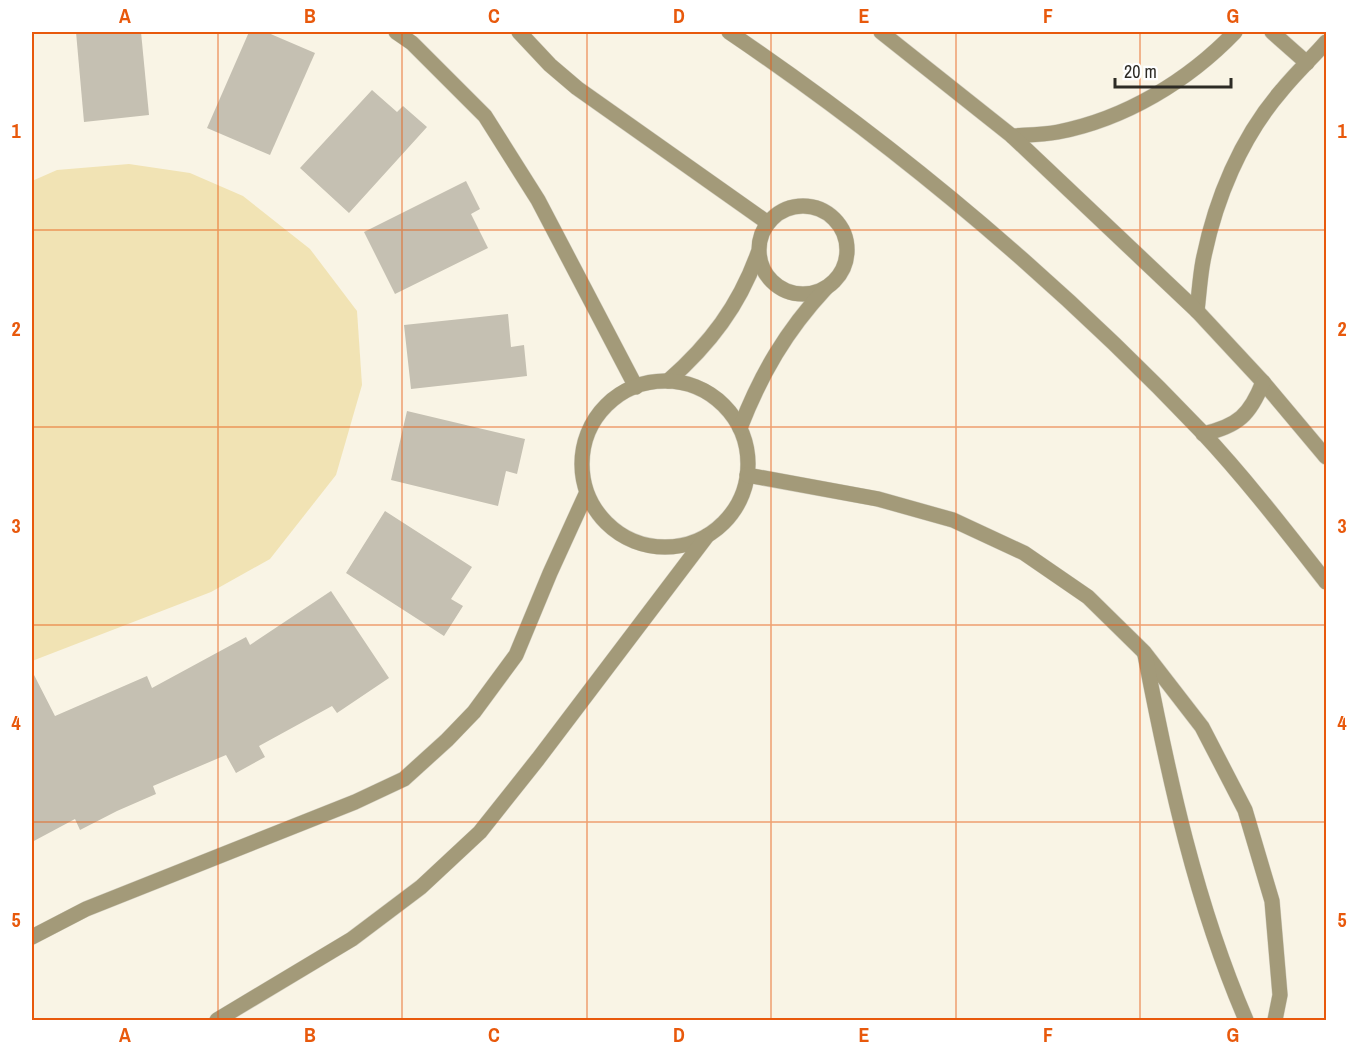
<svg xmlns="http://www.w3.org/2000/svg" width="1358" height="1052" font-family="'Archivo Narrow',sans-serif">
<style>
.green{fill:#f1e3b4}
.building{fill:#c5c0b2}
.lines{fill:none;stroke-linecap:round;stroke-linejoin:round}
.minor-casing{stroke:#d4d0c2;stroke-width:16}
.tertiary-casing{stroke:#d4d0c2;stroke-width:16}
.minor{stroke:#a39a79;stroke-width:15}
.tertiary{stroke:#a39a79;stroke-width:15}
.grid{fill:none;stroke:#e8590c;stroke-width:1.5;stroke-opacity:0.55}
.neatline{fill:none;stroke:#e8590c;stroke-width:2}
.grid-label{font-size:20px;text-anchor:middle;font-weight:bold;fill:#e8590c}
</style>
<rect width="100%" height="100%" fill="#f9f4e5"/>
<polygon class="green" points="129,164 190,173 243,196 310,249 357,311 362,385 336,475 270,559 211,592 32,661 32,181 57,170"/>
<g class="building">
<polygon points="76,32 141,32 149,115 84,122"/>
<polygon points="249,32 266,32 315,53 270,155 207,128"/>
<polygon points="372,90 397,112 403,106 427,127 349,213 300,168"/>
<polygon points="466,181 480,209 471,214 488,248 395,294 364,232"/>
<polygon points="508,314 511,347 524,345 527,376 411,389 404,325"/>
<polygon points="407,411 525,439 517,474 506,471 498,506 391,480"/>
<polygon points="385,511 472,567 451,599 463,606 444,636 346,573"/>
<polygon points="331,591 389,678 337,713 332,706 259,746 265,757 236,773 226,755 153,786 156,794 117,811 80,830 75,819 32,842 32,671 55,716 147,676 152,688 246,637 250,645"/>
</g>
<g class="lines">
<g class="minor-casing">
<g id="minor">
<polyline points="396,32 412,43 485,116 538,200 636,387"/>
<polyline points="519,32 550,65 577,88 768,223"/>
<polyline points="1272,32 1307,63"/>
<path d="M1012,136C1027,135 1043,135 1058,132C1125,119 1188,81 1235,32"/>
<circle cx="803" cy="250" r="44"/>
<path d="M1197,311C1199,294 1200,277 1203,261C1215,200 1241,137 1282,90C1296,73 1312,58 1326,42"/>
<path d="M668,381C710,344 739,306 758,253"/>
<circle cx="665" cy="464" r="83"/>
<path d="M740,428C761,374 786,331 826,288"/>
<polyline points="747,475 878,499 953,520 1024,553 1088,597 1144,652 1202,727 1245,810 1272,901 1280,995 1275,1020"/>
<path d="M1145,655C1169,779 1196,904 1246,1020"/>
<polyline points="32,937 86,909 355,802 404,779 447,740 474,712 516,655 550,573 586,494"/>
<polyline points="217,1020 352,939 421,887 480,832 538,759 707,536"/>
</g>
</g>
<g class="tertiary-casing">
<g id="tertiary">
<path d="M729,32C900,148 1059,282 1202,432C1246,479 1286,531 1326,582"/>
<polyline points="881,32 1012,136 1197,311 1263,382 1326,457"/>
<path d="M1203,434C1238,426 1250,415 1263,382"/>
</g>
</g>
<use href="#minor" class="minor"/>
<use href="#tertiary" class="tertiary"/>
</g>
<path class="grid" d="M218,32V1020M402,32V1020M587,32V1020M771,32V1020M956,32V1020M1140,32V1020M32,230H1326M32,427H1326M32,625H1326M32,822H1326"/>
<rect width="1358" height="1052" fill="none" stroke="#ffffff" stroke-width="66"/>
<path d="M1115 78v9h116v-9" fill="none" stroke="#2d2b25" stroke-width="3"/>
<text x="1124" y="78" font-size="18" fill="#2d2b25" stroke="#ffffff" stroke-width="4.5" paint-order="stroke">20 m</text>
<rect x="33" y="33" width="1292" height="986" class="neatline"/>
<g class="grid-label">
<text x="125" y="23">A</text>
<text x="310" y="23">B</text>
<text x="494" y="23">C</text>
<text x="679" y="23">D</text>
<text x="864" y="23">E</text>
<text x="1048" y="23">F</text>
<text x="1233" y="23">G</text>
<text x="16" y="138">1</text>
<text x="1342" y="138">1</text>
<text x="16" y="336">2</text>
<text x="1342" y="336">2</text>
<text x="16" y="533">3</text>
<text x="1342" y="533">3</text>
<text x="16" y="730">4</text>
<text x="1342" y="730">4</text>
<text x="16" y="927">5</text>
<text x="1342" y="927">5</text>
<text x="125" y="1042">A</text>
<text x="310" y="1042">B</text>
<text x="494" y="1042">C</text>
<text x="679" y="1042">D</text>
<text x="864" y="1042">E</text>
<text x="1048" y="1042">F</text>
<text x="1233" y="1042">G</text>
</g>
</svg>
